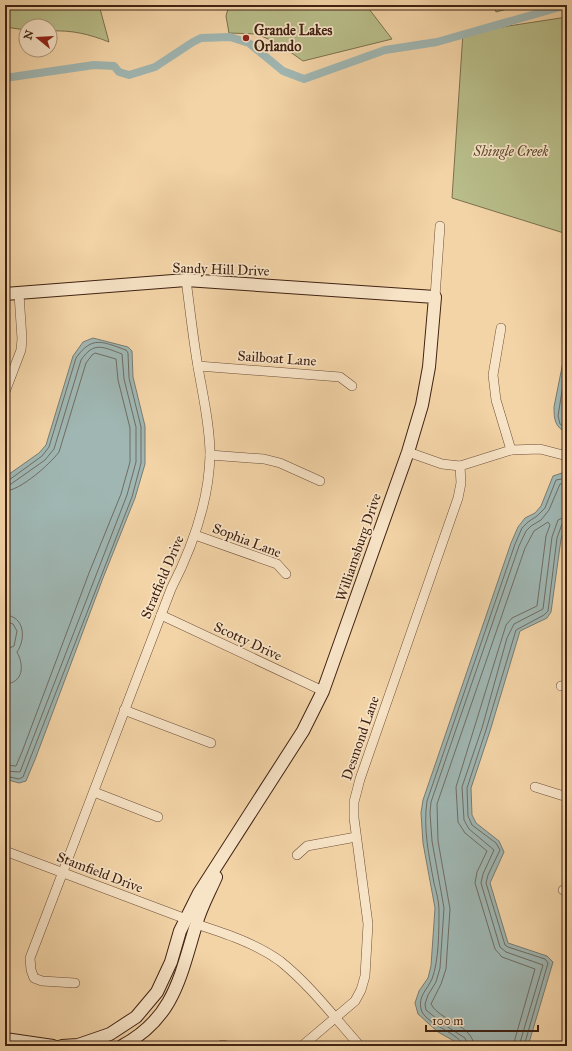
<svg xmlns="http://www.w3.org/2000/svg" width="572" height="1051" font-family="'IM FELL Great Primer',serif">
<style>
.green{fill:#b8bd89;stroke:#7c704e}
.water{fill:#9fb6b2;stroke:#797b72}
.lines{fill:none;stroke-linecap:round;stroke-linejoin:round}
.shore{stroke:#706c62;stroke-width:1}
.canal{stroke:#9fb6b2;stroke-width:8}
.street-casing{stroke:#6d4e37;stroke-width:10}
.secondary-casing{stroke:#402212;stroke-width:14}
.street{stroke:#f7e3c6;stroke-width:9}
.secondary{stroke:#f7e3c6;stroke-width:12}
.poi-dot{fill:#8f2418;stroke:#f7e3c6;stroke-width:1.5}
.labels{text-anchor:middle;stroke-width:3.5;stroke-linejoin:round;paint-order:stroke}
.poi-label{font-size:14px;font-weight:bold;fill:#402212;stroke:#f7e3c6;text-anchor:start}
.park-label{font-size:14px;font-style:italic;fill:#5e4930;stroke:#f7e3c6}
.street-label{font-size:14px;fill:#402212;stroke:#f7e3c6}
</style>
<rect width="100%" height="100%" fill="#f3d4a7"/>
<filter id="stains"><feTurbulence type="fractalNoise" baseFrequency=".005" numOctaves="4"/><feColorMatrix values="0 0 0 0 .2 0 0 0 0 .09 0 0 0 0 .02 0 0 0 .5 -.17"/></filter>
<radialGradient id="worn" r=".72"><stop offset=".6" stop-color="#630" stop-opacity="0"/><stop offset="1" stop-color="#630" stop-opacity=".3"/></radialGradient>
<g class="green">
<path d="M5,5H99L109,42C89,34 72,30 50,31V26H26V30L5,27Z"/>
<polygon points="229,5 366,5 392,39 303,61 279,44 257,34 229,33 226,16"/>
<polygon points="494,5 523,5 496,12"/>
<polygon points="567,17 567,234 452,198 463,33"/>
</g>
<g class="water">
<path d="M93,338L128,347L132,351L133,377L145,426V464L135,498L103,578L36,757L26,781L19,783L5,779V676C7,669 9,633 5,628V477L39,453L46,445L73,356L83,342Z"/>
<path d="M567,342V433C555,427 554,420 554,407Z"/>
<polygon points="562,473 567,474 567,522 561,539 551,612 547,618 520,631 490,731 471,788 472,815 476,823 499,841 504,852 490,883 508,943 547,956 553,962 528,1046 463,1046 438,1032 418,1014 415,1003 419,991 428,978 431,966 435,908 423,843 421,813 423,800 511,543 518,527 525,518 535,513 541,506 553,476"/>
</g>
<g class="lines">
<g class="shore">
<polyline points="567,360 558,416 560,424 567,429"/>
<path d="M5,480H9L42,456L49,447L76,358C92,335 103,342 126,350L128,353L129,378L141,427V463L132,497L23,777L19,779L5,776"/>
<path d="M5,485L11,484L45,460L54,449L81,360C94,341 103,347 122,354L124,379L136,427V462L127,495L20,772L5,771"/>
<path d="M5,491C20,491 50,464 59,452L86,363L92,355L95,353L116,359L118,380L130,428V462L121,494L89,573L22,752L16,766L5,765"/>
<path d="M5,615C25,616 26,639 17,652C24,665 24,683 5,684"/>
<polyline points="5,621 13,624 17,631 14,646 5,650"/>
<path d="M463,1046C462,1034 424,1024 421,1009C418,996 427,990 432,979C439,961 439,929 439,910C439,901 436,891 434,883C429,856 423,829 427,801L515,544L522,528L528,522L537,516L545,508L556,480L567,478"/>
<polyline points="468,1046 465,1038 443,1024 426,1010 425,1004 428,995 436,982 440,968 444,908 432,841 430,813 431,802 519,546 526,531 531,526 541,520 549,510 560,484 567,483"/>
<path d="M474,1046C473,1025 440,1021 431,1004L441,984L446,969L450,909L438,841L437,804L525,548L534,531L548,522L550,525L546,536L537,606L512,618L506,625L456,787L458,822L465,833L487,851L477,872L475,883L495,949L502,957L535,969L513,1046"/>
<polyline points="519,1046 543,965 506,952 500,947 481,883 483,874 494,850 469,829 464,820 462,787 482,728 507,638 514,624 543,609 552,537 558,520 567,516"/>
<polyline points="524,1046 548,963 545,959 508,947 505,945 486,883 488,875 500,850 496,843 472,825 468,816 467,788 486,730 516,630 544,615 548,611 557,538 562,524 567,521"/>
</g>
<polyline class="canal" points="5,78 94,65 114,66 119,72 129,75 155,67 193,42 201,38 230,37 249,43 283,71 304,79 385,50 437,42 567,5"/>
<g class="street-casing">
<g id="street">
<polyline points="435,297 440,226"/>
<polyline points="501,328 493,375 496,400 511,450"/>
<polyline points="198,366 340,377 352,386"/>
<polyline points="5,392 21,350 22,339 19,294"/>
<polyline points="408,452 442,464 460,466 511,450 540,449 567,456"/>
<polyline points="210,455 264,459 280,463 320,481"/>
<polyline points="195,535 277,564 286,574"/>
<polyline points="161,615 323,691"/>
<polyline points="561,686 567,685"/>
<polyline points="124,710 211,743"/>
<polyline points="535,787 567,797"/>
<polyline points="94,792 158,817"/>
<polyline points="5,851 186,919"/>
<polyline points="297,855 307,846 356,837"/>
<polyline points="563,890 567,891"/>
<path d="M196,924C224,933 255,943 280,961C310,985 334,1017 360,1046"/>
<path d="M75,983L42,981L34,978L31,970L30,958L171,589C192,548 209,502 210,455C210,426 203,396 198,367C193,338 190,309 186,280"/>
<polyline points="222,1045 227,1046"/>
<polyline points="302,1046 355,1001 361,990 365,976 368,924 354,818 354,802 360,779 458,498 461,483 460,466"/>
</g>
</g>
<g class="secondary-casing">
<g id="secondary">
<polyline points="5,294 186,280 435,297 429,367 422,405 408,452 323,691 303,731 199,893 180,931 171,962 157,992 136,1017 110,1034 78,1045 62,1046"/>
<polyline points="5,1039 53,1046"/>
<path d="M122,1046C174,1018 180,977 196,925C200,909 209,893 216,877"/>
</g>
</g>
<use href="#street" class="street"/>
<use href="#secondary" class="secondary"/>
</g>
<circle class="poi-dot" cx="246" cy="38" r="4"/>
<g class="labels">
<g class="poi-label">
<text x="254" y="35">Grande Lakes<tspan x="254" dy="16">Orlando</tspan></text>
</g>
<g class="park-label">
<text x="511" y="156">Shingle Creek</text>
</g>
<g class="street-label">
<text transform="translate(221 269) rotate(2)" y="5">Sandy Hill Drive</text>
<text transform="translate(277 358) rotate(4)" y="5">Sailboat Lane</text>
<text transform="translate(247 540) rotate(21)" y="5">Sophia Lane</text>
<text transform="translate(358 547) rotate(-71)" y="5">Williamsburg Drive</text>
<text transform="translate(162 577) rotate(-67)" y="5">Stratfield Drive</text>
<text transform="translate(248 641) rotate(25)" y="5">Scotty Drive</text>
<text transform="translate(360 738) rotate(-71)" y="5">Desmond Lane</text>
<text transform="translate(100 872) rotate(21)" y="5">Stamfield Drive</text>
</g>
</g>
<rect width="572" height="1051" fill="none" stroke="#f3d4a7" stroke-width="20"/>
<rect x="6" y="6" width="560" height="1039" fill="none" stroke="#402212" stroke-width="2"/>
<rect x="10" y="10" width="552" height="1031" fill="none" stroke="#402212"/>
<g transform="translate(38 38) rotate(288)"><circle r="19" fill="#f7e3c6" stroke="#ae967e"/>
<path d="M0-3L7 15L0 10L-7 15Z" fill="#8f2418"/>
<text y="-6" font-size="11" font-weight="bold" text-anchor="middle" fill="#402212">N</text>
</g>
<path d="M426 1025v6h112v-6" fill="none" stroke="#402212" stroke-width="2"/>
<text x="432" y="1025" font-size="12" fill="#402212" stroke="#f7e3c6" stroke-width="3" paint-order="stroke">100 m</text>
<rect width="100%" height="100%" filter="url(#stains)"/>
<rect width="100%" height="100%" fill="url(#worn)"/>
</svg>
